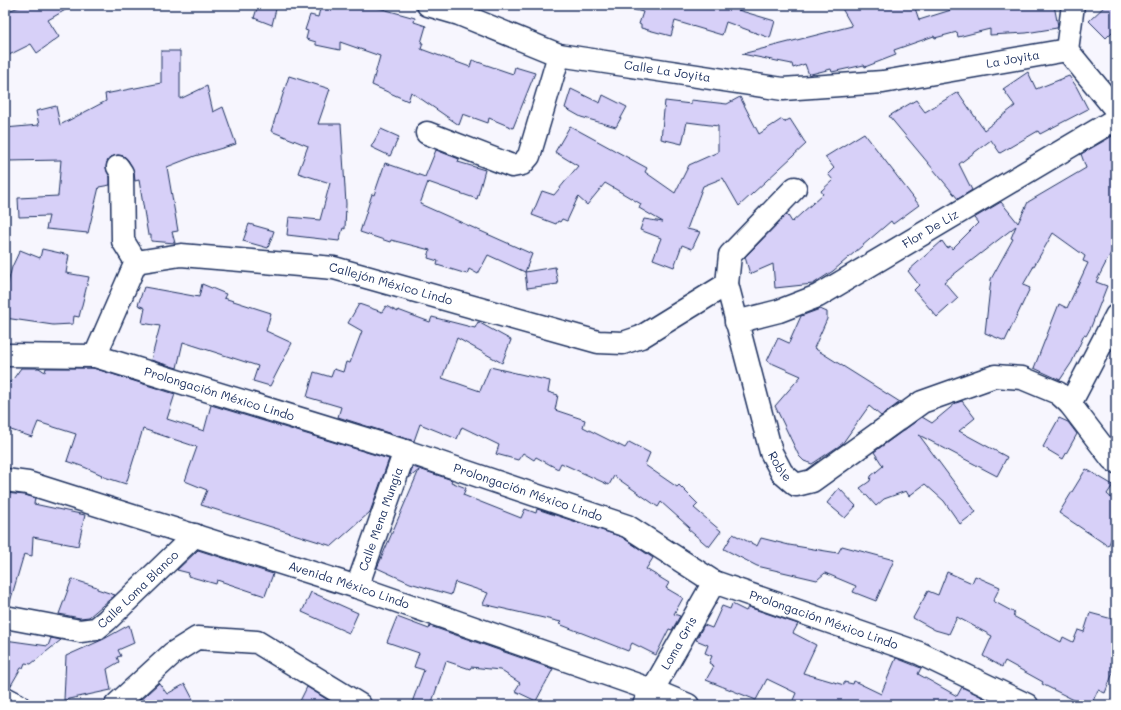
<svg xmlns="http://www.w3.org/2000/svg" width="1121" height="710" font-family="Mali,sans-serif">
<style>
.building{fill:#d7d0f8;stroke:#1b2f5e}
.lines{fill:none;stroke-linecap:round;stroke-linejoin:round}
.minor-casing{stroke:#1b2f5e;stroke-width:25}
.minor{stroke:#fff;stroke-width:22}
.labels{text-anchor:middle;stroke-width:3.5;stroke-linejoin:round;paint-order:stroke}
.street-label{font-size:12px;fill:#1b2f5e;stroke:#fff}
</style>
<rect width="100%" height="100%" fill="#f7f6fe"/>
<filter id="ink" filterUnits="userSpaceOnUse"><feTurbulence type="fractalNoise" baseFrequency=".025" numOctaves="2"/><feDisplacementMap in="SourceGraphic" scale="8" xChannelSelector="R" yChannelSelector="G"/><feConvolveMatrix kernelMatrix="1 2 1 2 8 2 1 2 1" color-interpolation-filters="sRGB"/></filter>
<g filter="url(#ink)">
<g class="building">
<polygon points="25,5 74,5 48,20 59,37 37,53 31,44 5,57 5,12"/>
<polygon points="258,5 277,5 272,25 254,18"/>
<polygon points="321,5 368,5 415,18 414,22 426,26 421,43 423,43 421,49 470,67 472,60 513,74 515,67 535,73 513,128 489,118 488,123 463,114 459,125 411,92 408,101 372,85 380,56 340,42 340,50 316,45 316,42 306,39 308,31 305,30 310,15 318,17"/>
<polygon points="636,5 699,5 716,8 717,5 721,5 775,21 770,38 726,22 722,35 675,21 671,36 641,28 641,25 639,24 643,12 635,10"/>
<polygon points="840,5 914,5 919,20 951,10 949,5 970,5 971,9 1008,5 1054,5 1058,26 1057,28 1026,33 990,35 990,29 958,37 957,32 935,38 934,36 894,50 896,55 865,67 864,65 832,72 831,69 811,74 809,75 805,64 793,68 792,64 742,54 852,26"/>
<polygon points="1106,5 1116,5 1116,28 1106,38 1089,21"/>
<polygon points="161,51 180,51 180,99 207,86 213,112 223,107 236,144 195,156 167,167 178,231 172,232 175,243 151,241 151,235 148,235 139,180 135,181 134,172 128,160 124,156 118,155 111,157 107,162 106,168 110,177 110,185 99,187 88,233 46,229 49,216 19,217 18,198 58,196 61,160 8,161 8,153 5,153 5,128 39,125 36,111 56,106 60,125 106,101 105,94 161,83"/>
<polygon points="1028,72 1036,89 1069,76 1076,86 1088,109 1040,134 1038,131 1000,153 991,140 959,164 972,190 958,199 889,116 916,100 925,112 958,92 984,130 1015,106 1003,89"/>
<polygon points="289,76 330,89 318,124 341,124 346,204 345,229 343,228 339,241 287,235 289,217 320,220 330,183 298,173 308,146 271,131"/>
<polygon points="571,89 600,103 603,95 627,107 616,127 581,117 565,108"/>
<polygon points="740,97 759,134 782,119 784,122 790,119 806,144 739,206 723,178 703,186 687,229 700,232 692,249 682,245 674,267 653,259 661,238 640,230 644,219 663,222 639,208 641,204 605,183 587,205 578,197 567,221 562,219 560,222 558,221 556,224 532,215 542,191 554,195 578,166 555,152 570,126 647,168 645,172 675,193 689,165 718,152 718,126 687,122 682,144 661,139 665,101 691,104 691,100 727,104"/>
<polygon points="381,129 399,137 390,156 371,147"/>
<polygon points="864,133 919,205 893,224 891,221 833,271 813,284 775,288 773,264 750,274 745,257 787,214 792,222 823,194 821,191 833,180 828,174 834,168 825,157"/>
<polygon points="1116,134 1116,243 1096,282 1107,286 1091,327 1086,336 1084,335 1072,362 1060,380 1034,368 1059,304 1067,308 1088,263 1083,261 1085,256 1053,233 1023,285 1030,288 1005,341 985,333 991,279 1013,239 1011,238 1016,226 944,282 958,298 937,317 914,290 919,285 908,271 942,241 947,248 950,246 952,249 978,223 974,218 1001,202 1018,223 1028,202 1086,168 1081,154"/>
<polygon points="436,150 459,159 458,162 485,170 477,199 428,182 420,204 532,254 525,272 555,267 558,284 527,288 525,272 488,255 478,274 469,269 467,274 437,265 438,261 428,258 430,250 391,240 390,242 360,232 372,194 374,195 385,163 425,177"/>
<polygon points="249,224 274,231 268,248 243,241"/>
<polygon points="42,249 69,255 66,273 89,277 79,317 74,316 73,324 53,325 5,318 5,295 12,267 20,250 40,258"/>
<polygon points="202,284 226,294 224,298 271,313 266,331 292,343 270,386 253,381 258,366 183,342 177,368 151,360 160,326 142,323 145,308 138,305 144,287 199,297"/>
<polygon points="359,304 382,312 386,306 398,312 398,310 430,322 432,317 475,328 478,322 511,340 502,363 457,338 442,378 480,391 490,367 550,381 548,392 558,395 555,410 585,420 583,427 625,448 629,442 650,453 645,465 677,487 679,485 698,504 694,508 721,531 709,547 688,529 689,527 661,502 658,507 614,476 609,485 561,463 558,469 536,457 534,460 523,453 518,460 496,454 499,445 462,427 457,439 420,424 414,441 338,417 341,407 307,397 314,372 331,377 334,369 343,372 346,362 350,363 362,331 348,323"/>
<polygon points="820,309 827,312 827,319 814,348 900,402 881,416 869,406 842,444 812,464 804,461 799,456 775,406 801,376 767,361 778,338 789,343 801,316"/>
<polygon points="21,368 39,368 45,372 46,368 93,368 175,394 167,419 204,431 211,405 389,459 370,512 332,546 201,505 207,490 185,481 197,447 143,429 126,484 101,476 102,475 84,467 67,461 76,434 38,422 32,437 5,428 5,382 11,382"/>
<polygon points="962,401 975,418 959,431 1007,457 997,476 919,435 976,512 960,524 944,501 925,484 909,496 906,491 884,499 876,506 860,488 870,481 871,476 883,466 874,452 922,417 932,423 956,403"/>
<polygon points="1059,418 1068,422 1077,434 1063,459 1043,447"/>
<polygon points="413,467 452,480 451,482 466,488 463,495 521,518 525,509 536,513 537,509 622,537 653,558 646,569 669,583 666,588 683,598 674,614 680,616 672,630 669,629 656,655 632,643 628,651 559,624 561,622 483,604 488,593 455,582 451,595 410,583 377,568 419,470 409,478"/>
<polygon points="1086,469 1113,485 1107,494 1116,502 1116,530 1108,546 1059,513"/>
<polygon points="839,488 856,506 845,518 827,503"/>
<polygon points="5,493 25,495 35,498 34,504 85,515 78,546 33,537 32,556 24,554 10,602 5,601"/>
<polygon points="733,534 757,546 761,538 789,545 838,553 842,546 894,560 876,601 853,592 856,586 825,573 817,580 757,566 724,549"/>
<polygon points="198,550 273,574 265,596 217,580 216,584 188,576 189,573 177,570"/>
<polygon points="947,572 972,583 975,576 1000,587 993,601 1015,613 1013,616 1061,642 1063,637 1073,642 1078,630 1084,632 1090,613 1116,620 1116,665 1105,693 1098,690 1091,705 1084,705 1042,684 1043,682 1005,661 1002,667 983,656 992,636 957,617 949,634 935,630 913,618 928,591 938,595"/>
<polygon points="72,579 97,587 97,589 115,595 89,617 80,618 59,614"/>
<polygon points="311,592 358,613 349,633 302,612"/>
<polygon points="732,604 746,611 748,607 798,624 793,633 816,645 803,673 844,685 844,682 853,684 854,681 881,694 896,658 921,668 918,674 957,696 962,687 998,705 838,705 828,702 827,705 791,705 796,693 767,679 756,700 706,680 714,666 709,663 712,656 705,653 708,645 696,640 704,625 712,628 722,606 730,609"/>
<polygon points="397,617 429,629 430,626 553,669 536,701 515,691 520,683 500,670 471,667 470,669 446,661 431,705 411,705 424,670 414,667 419,653 387,642"/>
<polygon points="129,625 134,643 118,650 121,656 117,657 119,662 107,669 111,690 64,700 66,656 104,639"/>
<polygon points="51,638 61,640 31,664 25,663 23,668 21,668 10,687 5,686 5,640 48,646"/>
<polygon points="159,683 167,694 185,684 196,705 135,705"/>
<polygon points="307,687 336,705 298,705"/>
</g>
<g class="lines">
<g class="minor-casing">
<g id="minor">
<path id="s1" d="M428,5L459,14L559,55L783,89L883,82L1067,50"/>
<polyline points="1067,50 1116,110"/>
<polyline points="1067,50 1073,5"/>
<polyline points="427,133 512,166 522,164 529,156 559,55"/>
<polyline points="118,167 122,173 123,241 136,262"/>
<path id="s2" d="M795,188L730,255L727,284L771,452L782,473L796,485L812,481L922,402L995,376L1022,378L1058,393L1070,404L1112,459L1116,462"/>
<path id="s3" d="M136,262L181,255L334,268L598,342L623,343L641,337L727,284"/>
<path id="s4" d="M736,322L779,311L818,296L1116,119"/>
<path id="s5" d="M5,355L95,356L405,451L627,526L714,582L919,653L1027,705"/>
<polyline points="95,356 136,262"/>
<polyline points="1070,404 1116,316"/>
<path id="s6" d="M5,480L28,483L357,587L652,690L688,705"/>
<path id="s7" d="M357,587L405,451"/>
<path id="s8" d="M5,617L80,631L96,629L107,620L195,535"/>
<polyline points="5,698 18,705"/>
<polyline points="116,705 173,653 197,638 257,642 360,705"/>
<path id="s9" d="M644,705L714,582"/>
</g>
</g>
<use href="#minor" class="minor"/>
</g>
</g>
<g class="labels">
<g class="street-label">
<text dy="4" stroke="none"><textPath href="#s1" startOffset="599">La Joyita</textPath></text>
<text dy="4" stroke="none"><textPath href="#s1" startOffset="250">Calle La Joyita</textPath></text>
<text dy="4" stroke="none"><textPath href="#s4" startOffset="217">Flor De Liz</textPath></text>
<text dy="4" stroke="none"><textPath href="#s3" startOffset="258">Callejón México Lindo</textPath></text>
<text dy="4" stroke="none"><textPath href="#s5" startOffset="220">Prolongación México Lindo</textPath></text>
<text dy="4" stroke="none"><textPath href="#s2" startOffset="313">Roble</textPath></text>
<text dy="4" stroke="none"><textPath href="#s5" startOffset="544">Prolongación México Lindo</textPath></text>
<text dy="4" stroke="none"><textPath href="#s7" startOffset="72">Calle Mena Mungia</textPath></text>
<text dy="4" stroke="none"><textPath href="#s6" startOffset="360">Avenida México Lindo</textPath></text>
<text dy="4" stroke="none"><textPath href="#s8" startOffset="150">Calle Loma Blanco</textPath></text>
<text dy="4" stroke="none"><textPath href="#s5" startOffset="868">Prolongación México Lindo</textPath></text>
<text dy="4" stroke="none"><textPath href="#s9" startOffset="71">Loma Gris</textPath></text>
</g>
</g>
<rect width="1121" height="710" fill="none" stroke="#fff" stroke-width="20"/>
<rect x="10" y="10" width="1101" height="690" fill="none" stroke="#1b2f5e" stroke-width="1.5" filter="url(#ink)"/>
</svg>
